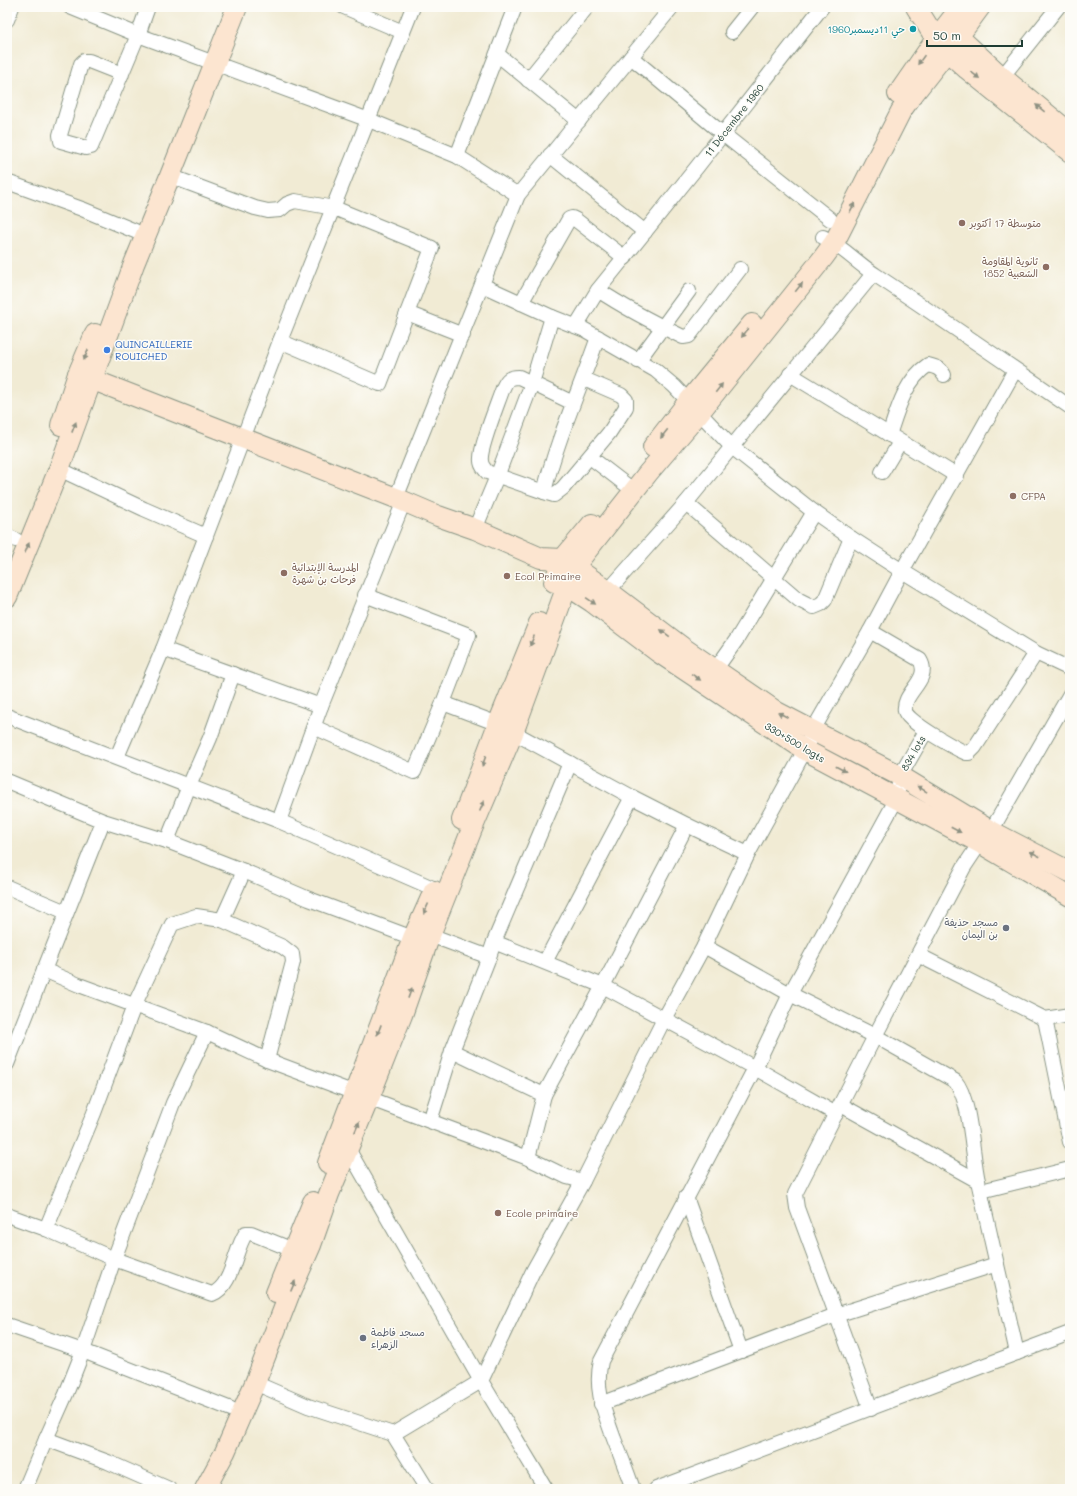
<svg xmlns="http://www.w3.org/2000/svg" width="1077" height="1496" font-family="Mali,'Playpen Sans Arabic',sans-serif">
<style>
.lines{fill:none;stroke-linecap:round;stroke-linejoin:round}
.street-casing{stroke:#889484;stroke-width:16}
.secondary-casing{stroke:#889484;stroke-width:22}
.street{stroke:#fff;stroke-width:14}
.secondary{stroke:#fce5d0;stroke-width:20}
.oneway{fill:#8e9182}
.culture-dot{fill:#0f9aa8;stroke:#fdfcf7;stroke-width:1.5}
.education-dot{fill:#8d6e63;stroke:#fdfcf7;stroke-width:1.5}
.shop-dot{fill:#3f7fe0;stroke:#fdfcf7;stroke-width:1.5}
.worship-dot{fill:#6b7280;stroke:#fdfcf7;stroke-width:1.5}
.labels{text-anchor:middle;stroke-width:3;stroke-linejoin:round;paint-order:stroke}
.culture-label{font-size:10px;fill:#0d838f;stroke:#fdfcf7;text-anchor:end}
.street-label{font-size:10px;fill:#1f3d34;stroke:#fdfcf7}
.education-label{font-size:10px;fill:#785e54;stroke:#fdfcf7;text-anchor:start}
.shop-label{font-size:10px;fill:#366cbe;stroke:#fdfcf7;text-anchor:start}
.worship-label{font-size:10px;fill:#5b616d;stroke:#fdfcf7;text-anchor:end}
</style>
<rect width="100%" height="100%" fill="#fdfcf7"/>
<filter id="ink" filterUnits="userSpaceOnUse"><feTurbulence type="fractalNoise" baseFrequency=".025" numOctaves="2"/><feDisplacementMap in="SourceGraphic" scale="8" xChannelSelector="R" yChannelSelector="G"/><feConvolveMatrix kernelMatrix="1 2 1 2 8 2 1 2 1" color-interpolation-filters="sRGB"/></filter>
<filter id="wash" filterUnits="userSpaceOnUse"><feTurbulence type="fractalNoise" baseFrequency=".012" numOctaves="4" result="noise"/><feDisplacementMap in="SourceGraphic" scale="16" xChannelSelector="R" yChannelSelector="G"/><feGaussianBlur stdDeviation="0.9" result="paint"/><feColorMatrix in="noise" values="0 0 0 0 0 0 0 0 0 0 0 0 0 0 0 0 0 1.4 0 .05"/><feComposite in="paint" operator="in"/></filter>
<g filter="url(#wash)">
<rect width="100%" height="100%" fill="#f1ebd4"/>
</g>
<g filter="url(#ink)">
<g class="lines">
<g class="street-casing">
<g id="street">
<polyline points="70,7 138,35 369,120 457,156 518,195"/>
<polyline points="344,7 403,32"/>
<polyline points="7,20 12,7"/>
<polyline points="732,32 752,7"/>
<polyline points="497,54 579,121"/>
<polyline points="631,57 723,134 830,219"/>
<polyline points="122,74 89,61 84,61 81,64 60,135 61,141 86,148 91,147 138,35 148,7"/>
<polyline points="1002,77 1058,7"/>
<polyline points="528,80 587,7"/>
<polyline points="550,155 645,232"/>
<polyline points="457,156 515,7"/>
<polyline points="170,176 255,208 268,211 280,210 287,204 295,201 334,208 432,248 380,384 280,341"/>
<polyline points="7,182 82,209 135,231"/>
<path d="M823,237C843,247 858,264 877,276C942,319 1006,363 1070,407"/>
<polyline points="482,285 552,317 585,330 655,370 674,386 732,447 814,512 851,538 902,571 1036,653 1070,669"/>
<polyline points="598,290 697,167 822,7"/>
<polyline points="521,303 569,219 572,218 576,220 625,258"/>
<polyline points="407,313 463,335"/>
<path d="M576,326L598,290C625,308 654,323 683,337L689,336L740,269"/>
<polyline points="638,361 689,291"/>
<polyline points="790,374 957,476"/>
<path d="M573,403L519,377C509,377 507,379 503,388C498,403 479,449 481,461C481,466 484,468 487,472L544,492C557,439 580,389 598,337"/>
<path d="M889,435C897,411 905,380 928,365C936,367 940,368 944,375"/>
<polyline points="590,457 625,484"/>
<polyline points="59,469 144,509 206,536"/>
<polyline points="882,472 900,442"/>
<polyline points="544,492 554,495 563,488 609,433 626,407 626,400 621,395 584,379"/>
<polyline points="396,498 518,195 672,7"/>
<polyline points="686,503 799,600 811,606 814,607 821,604 825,600 851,538"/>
<polyline points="475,529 498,474 532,383 552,317"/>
<polyline points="7,536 16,540"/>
<polyline points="608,591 686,503 873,274"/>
<polyline points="365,595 469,635 443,703"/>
<path d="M870,631L920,660C932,680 902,692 905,711C907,722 955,748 966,753H969L975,747L1036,653"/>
<polyline points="163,649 321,706"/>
<polyline points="715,670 737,639 814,512"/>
<polyline points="7,716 279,821 435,889"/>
<polyline points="314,727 414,772 443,703 498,724 632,797 687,825 748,854"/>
<polyline points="117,757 163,649 280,341 413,7"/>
<polyline points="7,781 103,821 167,841 244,871 309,899 413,938"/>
<polyline points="279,821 321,706 404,501"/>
<polyline points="167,841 189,786 210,738 233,674"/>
<polyline points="7,887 66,912"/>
<polyline points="222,920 283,947 292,954 293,962 267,1060"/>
<polyline points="430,935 489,957"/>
<polyline points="494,942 603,986 755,1068 836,1114"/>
<path d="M704,946L790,994L875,1036L955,1081C971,1099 972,1156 978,1181C991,1238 1004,1296 1017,1353L1070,1333"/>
<polyline points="918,955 1045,1019"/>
<polyline points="545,962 632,797"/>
<polyline points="44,970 79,985 207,1032 267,1060 528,1158 567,1177 583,1181"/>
<polyline points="1070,1015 1045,1019 1070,1142"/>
<polyline points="452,1051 544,1095"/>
<polyline points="7,1064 103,821"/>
<polyline points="841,1105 978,1181"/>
<polyline points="430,1121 452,1051 489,957 494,942 570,763"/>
<polyline points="348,1149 481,1381 546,1489"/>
<polyline points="528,1158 544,1095 603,986 687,825"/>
<polyline points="981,1191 1070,1169"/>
<polyline points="686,1197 741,1351"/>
<path d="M7,1215L46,1229L114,1259L212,1294C233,1286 234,1250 246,1233H251L293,1250"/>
<polyline points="46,1229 94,1113 134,1006 172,924 196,916 222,920 244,871"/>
<polyline points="7,1325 83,1351 231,1409"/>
<polyline points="255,1383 308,1406 393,1434"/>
<polyline points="601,1404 836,1315 997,1264"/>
<polyline points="871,1409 797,1208 795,1194 875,1036 964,867 980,843 991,831 1070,694"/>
<polyline points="46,1439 108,1462 169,1489"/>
<polyline points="25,1489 46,1439 66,1394 83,1351 114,1259 173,1103 207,1032"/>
<polyline points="427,1489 393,1434 481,1381 533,1271 583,1181 664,1019 704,946 748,854 805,750 813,730 870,631 902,571 1015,370"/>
<path d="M633,1489C627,1472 621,1456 614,1439C605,1413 594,1390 601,1361L755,1068L790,994L897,798L900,776L926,731"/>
<polyline points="656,1489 1017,1353"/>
</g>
</g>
<g class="secondary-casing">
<g id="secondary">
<polyline points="916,7 936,39 947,51 967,69 1070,152"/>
<polyline points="949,28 1002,77 1070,133"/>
<polyline points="898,94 936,39 961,7"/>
<polyline points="78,374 396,498 438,516 475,529 541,558 563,559 608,591 682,647 777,712 900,776 991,831 1070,872"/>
<polyline points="61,425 78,374 95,334"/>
<polyline points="653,447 688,402 752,324"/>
<polyline points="557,579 592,602 658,652 805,750 980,843 1070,896"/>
<polyline points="554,582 563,559 592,524"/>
<polyline points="7,597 59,469 134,264 170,176 237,7"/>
<polyline points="462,820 498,724 539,623"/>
<polyline points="328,1163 413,938 434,891"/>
<polyline points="276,1293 313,1202"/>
<polyline points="205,1489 225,1452 255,1383 289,1295 311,1245 329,1194 369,1098 402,1015 430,935 472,829 513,733 574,567 648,473 699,413 823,258 834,243 901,111 911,97 958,37 980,7"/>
</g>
</g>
<use href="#street" class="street"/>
<use href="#secondary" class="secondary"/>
</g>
<defs><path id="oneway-solid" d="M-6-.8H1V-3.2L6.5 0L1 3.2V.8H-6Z"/></defs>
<g class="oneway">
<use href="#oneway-solid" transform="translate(921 60) rotate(125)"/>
<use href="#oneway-solid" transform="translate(975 75) rotate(38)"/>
<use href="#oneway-solid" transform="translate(1040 108) rotate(-141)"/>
<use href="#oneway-solid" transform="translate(852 208) rotate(-63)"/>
<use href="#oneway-solid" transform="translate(799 287) rotate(-51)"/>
<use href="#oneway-solid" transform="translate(745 333) rotate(129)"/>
<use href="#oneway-solid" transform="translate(86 355) rotate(113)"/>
<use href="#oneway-solid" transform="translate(719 388) rotate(-52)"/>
<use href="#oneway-solid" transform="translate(74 427) rotate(-69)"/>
<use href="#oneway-solid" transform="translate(664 434) rotate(128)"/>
<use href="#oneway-solid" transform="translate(27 548) rotate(-68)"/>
<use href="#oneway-solid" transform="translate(591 601) rotate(35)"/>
<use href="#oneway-solid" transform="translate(665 633) rotate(-143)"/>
<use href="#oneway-solid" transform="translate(532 641) rotate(113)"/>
<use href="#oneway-solid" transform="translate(696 677) rotate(35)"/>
<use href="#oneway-solid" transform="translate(783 715) rotate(-152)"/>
<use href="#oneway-solid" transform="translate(484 761) rotate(110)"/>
<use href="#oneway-solid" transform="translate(841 769) rotate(28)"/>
<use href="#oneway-solid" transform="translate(922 789) rotate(-149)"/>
<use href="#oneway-solid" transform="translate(482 806) rotate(-67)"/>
<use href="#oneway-solid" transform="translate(956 830) rotate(28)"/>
<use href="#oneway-solid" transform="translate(1035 854) rotate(-152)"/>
<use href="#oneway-solid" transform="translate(426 909) rotate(114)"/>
<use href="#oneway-solid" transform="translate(410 993) rotate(-70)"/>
<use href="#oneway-solid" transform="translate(379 1030) rotate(111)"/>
<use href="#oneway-solid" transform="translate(357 1127) rotate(-67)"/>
<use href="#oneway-solid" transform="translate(293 1286) rotate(-67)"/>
</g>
</g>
<circle class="culture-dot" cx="913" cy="29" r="4"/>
<g class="education-dot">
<circle cx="962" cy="223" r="4"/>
<circle cx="1046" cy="267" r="4"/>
<circle cx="1013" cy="496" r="4"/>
<circle cx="284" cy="573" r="4"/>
<circle cx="507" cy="576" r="4"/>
<circle cx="498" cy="1213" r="4"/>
</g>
<circle class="shop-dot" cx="107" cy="350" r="4"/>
<g class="worship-dot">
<circle cx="1006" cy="928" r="4"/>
<circle cx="363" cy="1338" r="4"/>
</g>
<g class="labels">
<g class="culture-label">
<text x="905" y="33">حي 11ديسمبر1960</text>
</g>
<g class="street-label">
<text transform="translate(734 120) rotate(-52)" y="4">11 Décembre 1960</text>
<text transform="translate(795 742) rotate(31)" y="4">330+500 logts</text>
<text transform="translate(913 753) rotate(-60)" y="4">834 lots</text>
</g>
<g class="education-label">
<text x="970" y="227">متوسطة 17 أكتوبر</text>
<text x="1038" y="265" text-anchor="end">ثانوية المقاومة<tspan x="1038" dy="12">الشعبية 1852</tspan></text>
<text x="1021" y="500">CFPA</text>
<text x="292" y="571">المدرسة الإبتدائية<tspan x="292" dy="12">فرحات بن شهرة</tspan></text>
<text x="515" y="580">Ecol Primaire</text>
<text x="506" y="1217">Ecole primaire</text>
</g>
<g class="shop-label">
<text x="115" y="348">QUINCAILLERIE<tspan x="115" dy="12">ROUICHED</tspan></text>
</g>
<g class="worship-label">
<text x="998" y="926">مسجد حذيفة<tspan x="998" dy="12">بن اليمان</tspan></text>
<text x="371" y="1336" text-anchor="start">مسجد فاطمة<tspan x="371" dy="12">الزهراء</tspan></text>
</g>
</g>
<rect width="1077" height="1496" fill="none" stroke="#fdfcf7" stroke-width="24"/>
<path d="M927 40v6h95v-6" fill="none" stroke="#1f3d34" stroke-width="2"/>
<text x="933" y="40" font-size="12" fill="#1f3d34" stroke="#fdfcf7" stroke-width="3" paint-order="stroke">50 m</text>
</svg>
